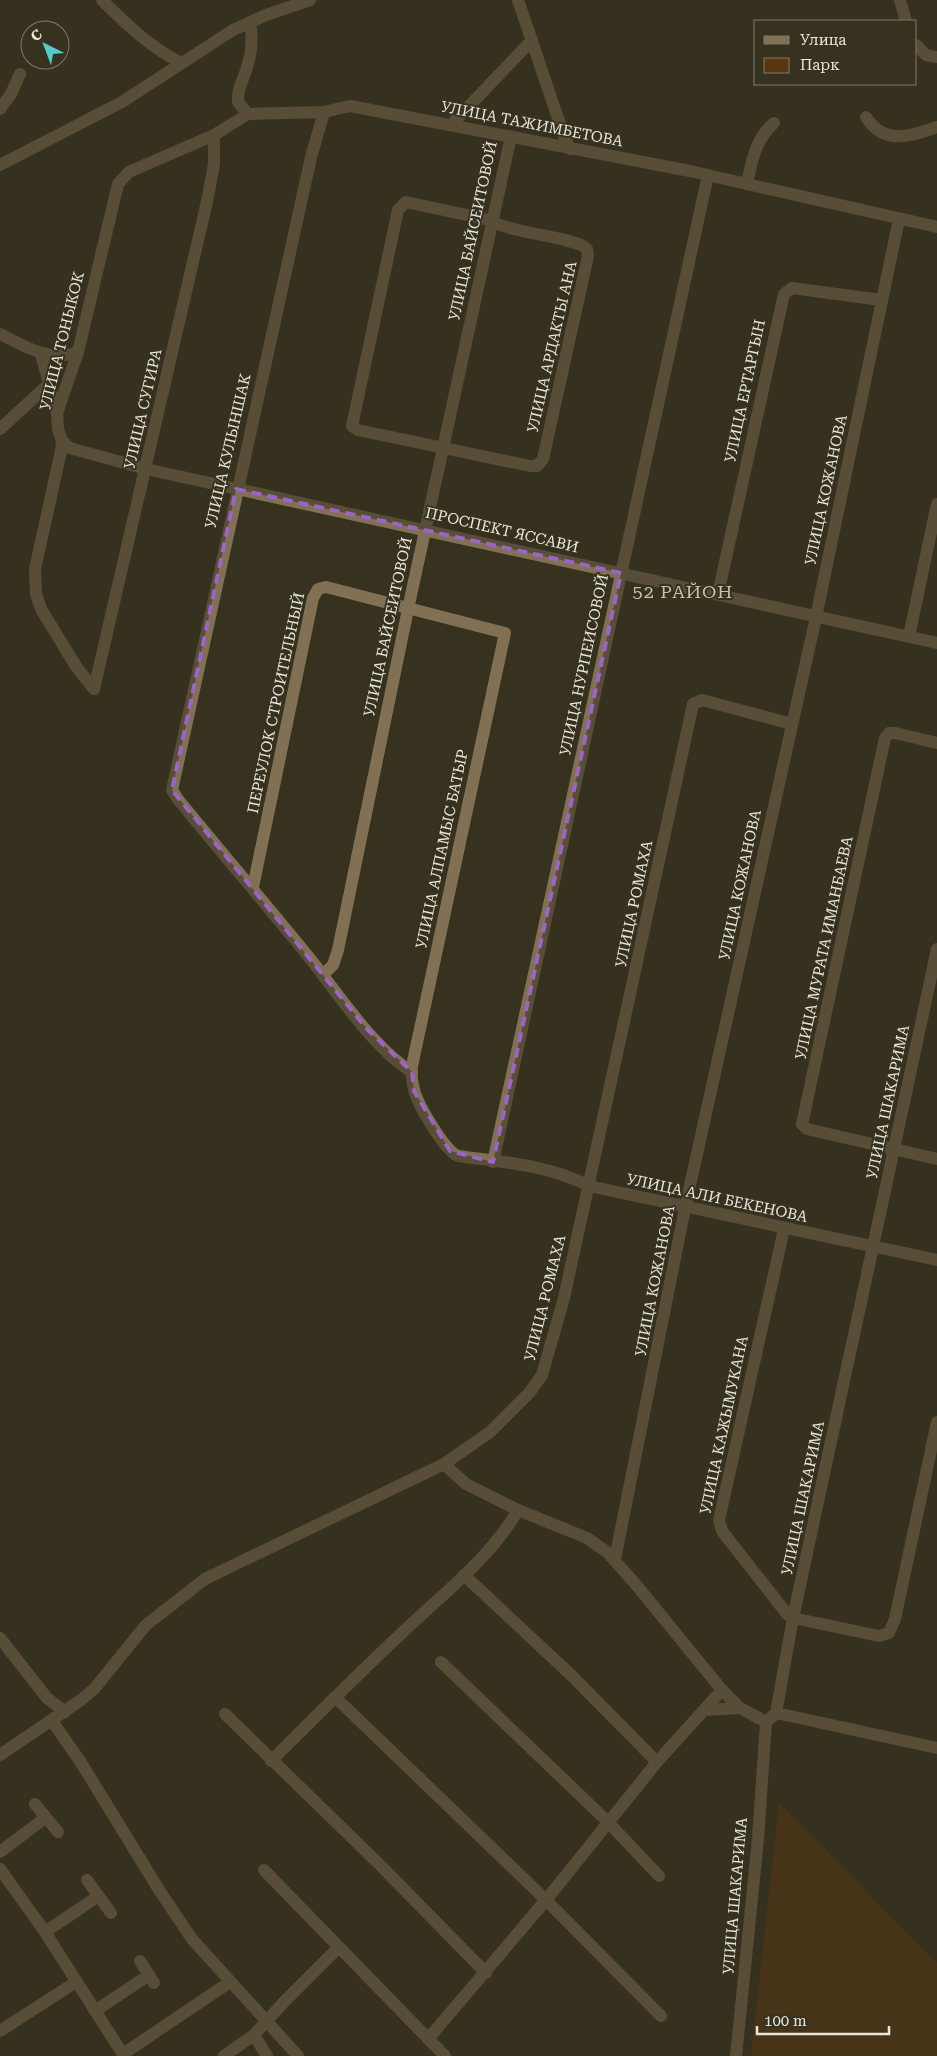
<svg xmlns="http://www.w3.org/2000/svg" width="937" height="2056" font-family="'Roboto Serif',serif">
<style>
.green{fill:#5b360e}
.lines{fill:none;stroke-linecap:round;stroke-linejoin:round}
.minor{stroke:#817054;stroke-width:12}
.marked{fill:none;stroke:#9c64c7;stroke-width:4;stroke-dasharray:10 6;stroke-linejoin:round}
.labels{text-anchor:middle;stroke-width:4;stroke-linejoin:round;paint-order:stroke}
.street-label{font-size:15px;fill:#e8e6da;stroke:#36321f}
.quarter-label{font-size:18px;letter-spacing:1px;fill:#c6c3ab;stroke:#36321f}
</style>
<rect width="100%" height="100%" fill="#36321f"/>
<polygon class="green" points="779,1803 937,1963 937,2056 751,2056"/>
<g class="lines">
<g class="minor">
<path d="M102,0C126,24 150,47 181,63"/>
<polyline points="518,0 564,136 570,149"/>
<polyline points="900,0 906,21"/>
<polyline points="916,45 926,55 937,57"/>
<polyline points="0,109 11,94 20,74"/>
<path d="M324,112L311,157L172,790L177,798C220,851 265,903 308,956C337,992 373,1048 412,1072"/>
<path d="M248,114L238,102C237,88 244,79 247,67C252,52 253,37 250,22"/>
<path d="M866,117C884,146 912,136 937,127"/>
<polyline points="452,124 532,40"/>
<polyline points="0,165 122,102 233,30 266,15 310,0"/>
<path d="M747,184C752,160 755,140 774,123"/>
<path d="M406,202L490,220C512,234 576,237 587,249L588,256L543,459L537,466H530L358,430L352,426L398,210Z"/>
<path d="M0,334C25,346 49,363 78,352"/>
<polyline points="41,354 57,413"/>
<polyline points="0,429 50,383"/>
<polyline points="62,441 70,448 146,469 937,643"/>
<polyline points="718,594 784,294 792,288 881,300"/>
<polyline points="909,636 937,504"/>
<polyline points="94,689 77,668 41,609 36,594 35,569 61,451 62,441 58,429 57,413 78,352 118,184 129,172 214,135 248,114 324,112 350,106 690,171 937,227"/>
<polyline points="94,689 208,197 214,164 214,135"/>
<polyline points="937,743 895,733 889,733 885,738 802,1124 807,1129 937,1159"/>
<path d="M253,887L313,598L318,589L326,587L505,633L412,1066C411,1073 412,1082 414,1089C417,1104 445,1151 458,1156C501,1162 550,1165 589,1186L937,1260"/>
<polyline points="323,975 333,965 338,950 408,609 511,136"/>
<polyline points="493,1162 708,175"/>
<polyline points="784,1229 719,1520 722,1531 787,1614 793,1618 879,1636 889,1633 895,1619 937,1422"/>
<polyline points="444,1464 466,1484 518,1510 587,1538 607,1552 638,1587 722,1690 740,1708 766,1722"/>
<polyline points="615,1559 685,1208 816,617 899,219"/>
<polyline points="464,1575 571,1675 657,1762"/>
<polyline points="0,1638 47,1698 65,1712"/>
<polyline points="441,1662 608,1822 659,1876"/>
<polyline points="335,1697 546,1900 661,2016"/>
<polyline points="705,1710 740,1708"/>
<polyline points="776,1713 937,1748"/>
<polyline points="225,1714 381,1866 486,1973"/>
<polyline points="52,1721 80,1761 161,1893 192,1939 298,2056"/>
<polyline points="0,1755 81,1700 94,1689 146,1625 205,1579 444,1464 490,1432 530,1392 542,1375 564,1298 693,704 702,700 792,724"/>
<path d="M271,1761C315,1717 359,1673 404,1631C444,1593 491,1557 518,1510"/>
<polyline points="35,1804 58,1832"/>
<polyline points="0,1852 45,1818"/>
<polyline points="0,1869 45,1932 124,2056"/>
<polyline points="264,1870 445,2056"/>
<polyline points="87,1880 111,1913"/>
<polyline points="45,1932 97,1897"/>
<polyline points="140,1961 154,1983"/>
<polyline points="95,2011 149,1975"/>
<polyline points="0,2031 76,1982"/>
<polyline points="254,2035 267,2056"/>
<polyline points="428,2039 546,1900 657,1762 722,1690"/>
<polyline points="123,2054 230,1982"/>
<polyline points="224,2056 254,2035 283,2003 339,1947"/>
<polyline points="736,2056 758,1839 766,1722 776,1713 793,1618 937,949"/>
</g>
</g>
<path d="M0 0H937V2056H0ZM236,489L621,573L493,1162L450,1151L414,1091L412,1072L367,1029L172,790Z" fill="#36321f" fill-opacity=".55" fill-rule="evenodd"/>
<path class="marked" d="M236,489L621,573L493,1162L450,1151L414,1091L412,1072L367,1029L172,790Z"/>
<g class="labels">
<g class="street-label">
<text transform="translate(532 124) rotate(11)" y="5">УЛИЦА ТАЖИМБЕТОВА</text>
<text transform="translate(473 231) rotate(-78)" y="5">УЛИЦА БАЙСЕИТОВОЙ</text>
<text transform="translate(62 341) rotate(-76)" y="5">УЛИЦА ТОНЫКОК</text>
<text transform="translate(552 347) rotate(-77)" y="5">УЛИЦА АРДАКТЫ АНА</text>
<text transform="translate(745 391) rotate(-78)" y="5">УЛИЦА ЕРТАРГЫН</text>
<text transform="translate(143 409) rotate(-77)" y="5">УЛИЦА СУГИРА</text>
<text transform="translate(228 451) rotate(-77)" y="5">УЛИЦА КУЛЫНШАК</text>
<text transform="translate(826 490) rotate(-78)" y="5">УЛИЦА КОЖАНОВА</text>
<text transform="translate(502 530) rotate(13)" y="5">ПРОСПЕКТ ЯССАВИ</text>
<text transform="translate(388 627) rotate(-78)" y="5">УЛИЦА БАЙСЕИТОВОЙ</text>
<text transform="translate(584 665) rotate(-78)" y="5">УЛИЦА НУРПЕИСОВОЙ</text>
<text transform="translate(276 703) rotate(-78)" y="5">ПЕРЕУЛОК СТРОИТЕЛЬНЫЙ</text>
<text transform="translate(442 849) rotate(-78)" y="5">УЛИЦА АЛПАМЫС БАТЫР</text>
<text transform="translate(740 885) rotate(-78)" y="5">УЛИЦА КОЖАНОВА</text>
<text transform="translate(634 904) rotate(-78)" y="5">УЛИЦА РОМАХА</text>
<text transform="translate(824 948) rotate(-78)" y="5">УЛИЦА МУРАТА ИМАНБАЕВА</text>
<text transform="translate(888 1102) rotate(-78)" y="5">УЛИЦА ШАКАРИМА</text>
<text transform="translate(717 1198) rotate(12)" y="5">УЛИЦА АЛИ БЕКЕНОВА</text>
<text transform="translate(655 1281) rotate(-79)" y="5">УЛИЦА КОЖАНОВА</text>
<text transform="translate(545 1298) rotate(-76)" y="5">УЛИЦА РОМАХА</text>
<text transform="translate(724 1425) rotate(-78)" y="5">УЛИЦА КАЖЫМУКАНА</text>
<text transform="translate(803 1498) rotate(-78)" y="5">УЛИЦА ШАКАРИМА</text>
<text transform="translate(735 1896) rotate(-85)" y="5">УЛИЦА ШАКАРИМА</text>
</g>
<g class="quarter-label">
<text x="683" y="598">52 РАЙОН</text>
</g>
</g>
<rect x="754" y="20" width="162" height="65" fill="#36321f" stroke="#7d7a6a"/>
<rect x="764" y="36" width="25" height="8" fill="#817054" stroke="#7d7a6a"/>
<text x="800" y="45" font-size="15" fill="#e8e6da">Улица</text>
<rect x="764" y="58" width="25" height="15" fill="#5b360e" stroke="#7d7a6a"/>
<text x="800" y="70" font-size="15" fill="#e8e6da">Парк</text>
<g transform="translate(45 45) rotate(318)"><circle r="24" fill="#36321f" stroke="#7d7a6a"/>
<path d="M0-4L9 19L0 12L-9 19Z" fill="#53cdca"/>
<text y="-8" font-size="14" font-weight="bold" text-anchor="middle" fill="#e8e6da">С</text>
</g>
<path d="M757 2026v8h132v-8" fill="none" stroke="#e8e6da" stroke-width="2.5"/>
<text x="764" y="2026" font-size="15" fill="#e8e6da" stroke="#36321f" stroke-width="4" paint-order="stroke">100 m</text>
</svg>
